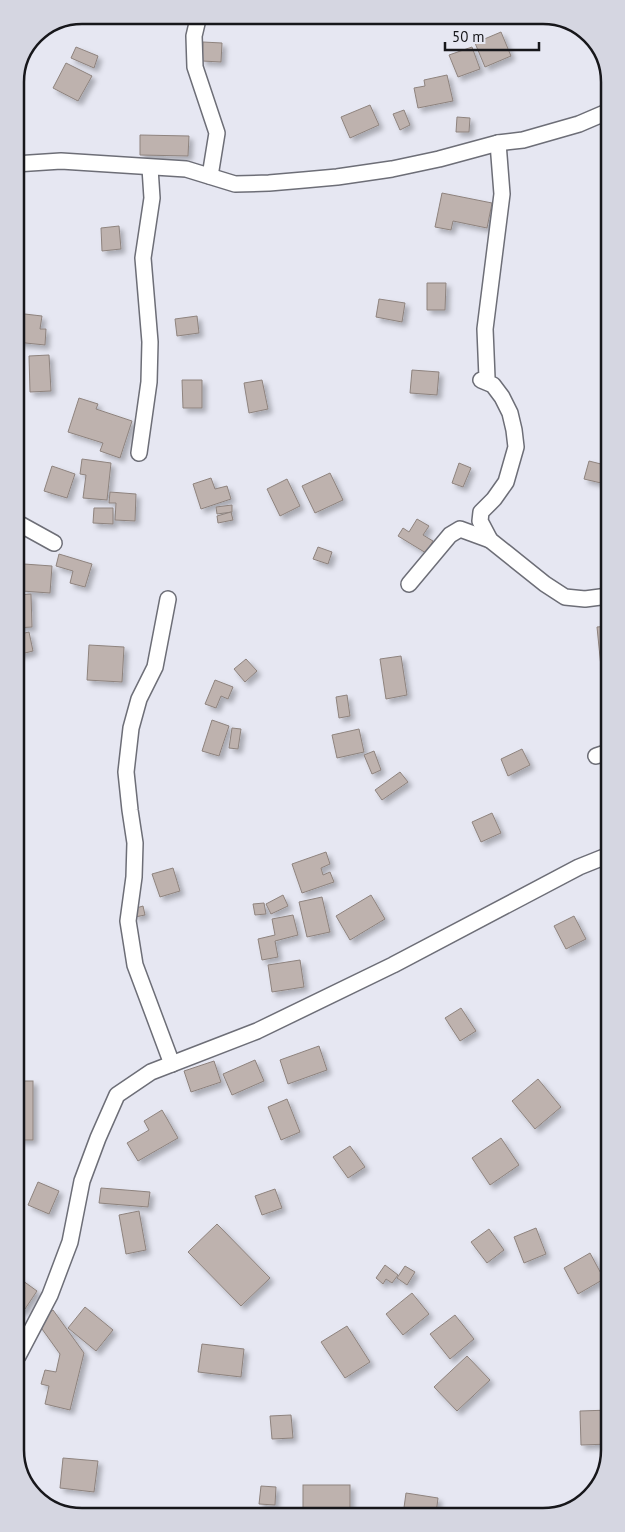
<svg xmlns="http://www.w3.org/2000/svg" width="625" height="1532" font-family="'PT Sans',sans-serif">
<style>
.building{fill:#beb2ae;stroke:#8e837e;filter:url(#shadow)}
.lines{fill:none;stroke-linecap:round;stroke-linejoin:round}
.minor-casing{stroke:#6d6e77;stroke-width:18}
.minor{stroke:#fff;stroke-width:15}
.rim{fill:none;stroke:#17171b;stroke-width:2.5}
</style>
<defs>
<filter id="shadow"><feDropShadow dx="4" dy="4" stdDeviation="2.5" flood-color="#0004"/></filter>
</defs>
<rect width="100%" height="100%" fill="#e6e7f2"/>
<g class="building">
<polygon points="501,32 511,56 485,67 475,43"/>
<polygon points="203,42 222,43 221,62 202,61"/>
<polygon points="76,47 98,56 94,68 71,58"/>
<polygon points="472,47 480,69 458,77 449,55"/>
<polygon points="66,63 92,76 78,101 53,88"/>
<polygon points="447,75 453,101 418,108 414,88 425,86 424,80"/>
<polygon points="370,105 379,125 350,138 341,117"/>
<polygon points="404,110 410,125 400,130 393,114"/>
<polygon points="457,117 470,118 469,132 456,132"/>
<polygon points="140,135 189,136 188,156 140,155"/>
<polygon points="442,193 492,203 487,228 453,221 451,230 435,227"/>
<polygon points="119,226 121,249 102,251 101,228"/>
<polygon points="427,283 446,283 445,310 427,310"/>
<polygon points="379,299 405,303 402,322 376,317"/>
<polygon points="16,313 42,316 40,329 46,329 45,345 16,342"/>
<polygon points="197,316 199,333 177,336 175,319"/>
<polygon points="49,355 51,391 30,392 29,356"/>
<polygon points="412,370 439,372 437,395 410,393"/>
<polygon points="182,380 202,380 202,408 183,408"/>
<polygon points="262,380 268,409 249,413 244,383"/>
<polygon points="79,398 98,404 96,409 132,421 120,458 100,451 103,443 68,432"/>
<polygon points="82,459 111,463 107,500 83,498 86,475 80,474"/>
<polygon points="589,461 605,465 601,483 584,479"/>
<polygon points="459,463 471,468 463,487 452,483"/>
<polygon points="52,466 75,474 67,498 44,491"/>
<polygon points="330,473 343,500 315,513 302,486"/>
<polygon points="211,478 215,489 227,486 231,499 201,509 193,484"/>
<polygon points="287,479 300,506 280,516 267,489"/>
<polygon points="110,492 136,494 135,521 115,520 116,503 109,503"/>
<polygon points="232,505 232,512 217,514 216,507"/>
<polygon points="94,508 113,508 113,524 93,523"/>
<polygon points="231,512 233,520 218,523 217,516"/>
<polygon points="417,519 429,526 423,535 433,541 426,553 398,536 403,528 409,532"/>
<polygon points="318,547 332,552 328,564 313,559"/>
<polygon points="59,554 92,564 85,587 70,583 73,571 56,566"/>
<polygon points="24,564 52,566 50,593 22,591"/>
<polygon points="31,594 32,627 16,628 16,595"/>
<polygon points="608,626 608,666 601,667 597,627"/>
<polygon points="29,632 33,651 17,655 16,635"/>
<polygon points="89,645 124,647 122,682 87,680"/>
<polygon points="401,656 407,695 386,699 380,659"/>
<polygon points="246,659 257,671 245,682 234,669"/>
<polygon points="215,680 233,687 228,699 221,696 216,708 205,704"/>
<polygon points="347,695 350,716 339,718 336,697"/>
<polygon points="212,720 229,726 219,756 202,751"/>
<polygon points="232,728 241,729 238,749 229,748"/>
<polygon points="359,729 364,752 337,758 332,735"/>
<polygon points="522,749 530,765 508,776 501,759"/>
<polygon points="374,751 381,770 372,774 364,755"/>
<polygon points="400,772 408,782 382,800 375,790"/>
<polygon points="492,813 501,833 481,842 472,822"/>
<polygon points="326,852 330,864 321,868 323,875 330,872 334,882 302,893 292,864"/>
<polygon points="173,868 180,891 160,897 152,874"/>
<polygon points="283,895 288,906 271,914 266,904"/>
<polygon points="371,895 385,919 350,940 336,916"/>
<polygon points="322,897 330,932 307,937 299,902"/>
<polygon points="264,903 266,914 255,915 253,904"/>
<polygon points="143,906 145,915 135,917 133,909"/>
<polygon points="293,915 298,935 275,941 278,957 262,960 258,939 275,935 272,919"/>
<polygon points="574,916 586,939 566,949 554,926"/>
<polygon points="300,960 304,987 272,992 268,965"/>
<polygon points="461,1008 476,1031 460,1041 445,1018"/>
<polygon points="319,1046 327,1070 288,1084 280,1060"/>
<polygon points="255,1060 264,1081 232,1095 223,1074"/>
<polygon points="214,1061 221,1082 191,1092 184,1071"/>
<polygon points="538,1079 561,1107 535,1129 512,1101"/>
<rect x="18" y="1081" width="15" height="59"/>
<polygon points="287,1099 300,1132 281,1140 268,1107"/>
<polygon points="162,1110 178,1138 138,1161 127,1143 149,1130 144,1121"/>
<polygon points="501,1138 519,1165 490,1185 472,1158"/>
<polygon points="350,1146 365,1167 348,1178 333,1157"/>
<polygon points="38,1182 59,1191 49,1214 28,1205"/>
<polygon points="101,1188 150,1192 148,1207 99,1203"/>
<polygon points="275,1189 282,1208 262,1215 255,1196"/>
<polygon points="139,1211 146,1250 126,1254 119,1215"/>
<polygon points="217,1224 270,1278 241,1306 188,1252"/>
<polygon points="536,1228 546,1254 524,1263 514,1237"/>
<polygon points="489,1229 504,1250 487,1263 471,1242"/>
<polygon points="590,1253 604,1279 578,1294 564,1268"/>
<polygon points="385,1265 398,1275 392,1283 386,1279 383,1284 376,1278"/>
<polygon points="405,1266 415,1272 407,1285 397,1278"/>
<polygon points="19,1278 37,1291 23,1312 18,1309"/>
<polygon points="412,1293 429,1314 403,1335 386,1314"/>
<polygon points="85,1307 113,1330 96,1351 68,1328"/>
<polygon points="53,1310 84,1353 70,1410 45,1404 49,1386 41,1384 45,1370 56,1372 60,1354 37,1322"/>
<polygon points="455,1315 474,1339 450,1359 430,1334"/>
<polygon points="347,1326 370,1362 345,1378 321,1342"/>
<polygon points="202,1344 244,1349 241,1377 198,1372"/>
<polygon points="467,1356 490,1380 457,1411 434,1387"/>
<polygon points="610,1410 610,1444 581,1445 580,1411"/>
<polygon points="291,1415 293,1438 272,1439 270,1416"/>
<polygon points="63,1458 98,1461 94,1492 60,1488"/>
<rect x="303" y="1485" width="47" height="30"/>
<polygon points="261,1486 276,1487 275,1505 259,1504"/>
<polygon points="406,1493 438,1498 436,1514 403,1515"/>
</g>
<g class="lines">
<g class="minor-casing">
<g id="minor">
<polyline points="199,15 194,36 195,67 217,133 210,176"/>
<polyline points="498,143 502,194 485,329 487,378 481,380 493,385 502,397 510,413 514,430 516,447 506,482 494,499 481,512 480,521 490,540 545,584 565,597 585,599 608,596"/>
<polyline points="15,164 61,161 186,169 235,184 269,183 304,180 337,177 392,169 439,159 498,143 523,140 579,124 607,112"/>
<polyline points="139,453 149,382 150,342 143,258 152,198 150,168"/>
<polyline points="16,522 54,543"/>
<polyline points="409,584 450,535 460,529 490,540"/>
<polyline points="168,599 155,667 139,699 131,728 126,772 130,810 135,843 134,877 128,921 135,965 172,1064"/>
<polyline points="596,756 608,752"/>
<polyline points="18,1356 50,1295 70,1242 82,1181 98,1138 117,1095 151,1072 257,1031 393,965 579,867 609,855"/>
</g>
</g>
<use href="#minor" class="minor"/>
</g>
<path d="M0 0H625V1532H0ZM82 24H543A58 58 0 0 1 601 82V1450A58 58 0 0 1 543 1508H82A58 58 0 0 1 24 1450V82A58 58 0 0 1 82 24Z" fill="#d5d6e1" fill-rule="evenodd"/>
<path class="rim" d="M82 24H543A58 58 0 0 1 601 82V1450A58 58 0 0 1 543 1508H82A58 58 0 0 1 24 1450V82A58 58 0 0 1 82 24Z"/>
<path d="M445 42v8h94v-8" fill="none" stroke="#17171b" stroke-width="2.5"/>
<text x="452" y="42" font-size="15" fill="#17171b" stroke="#e6e7f2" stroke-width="4" paint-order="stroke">50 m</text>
</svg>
